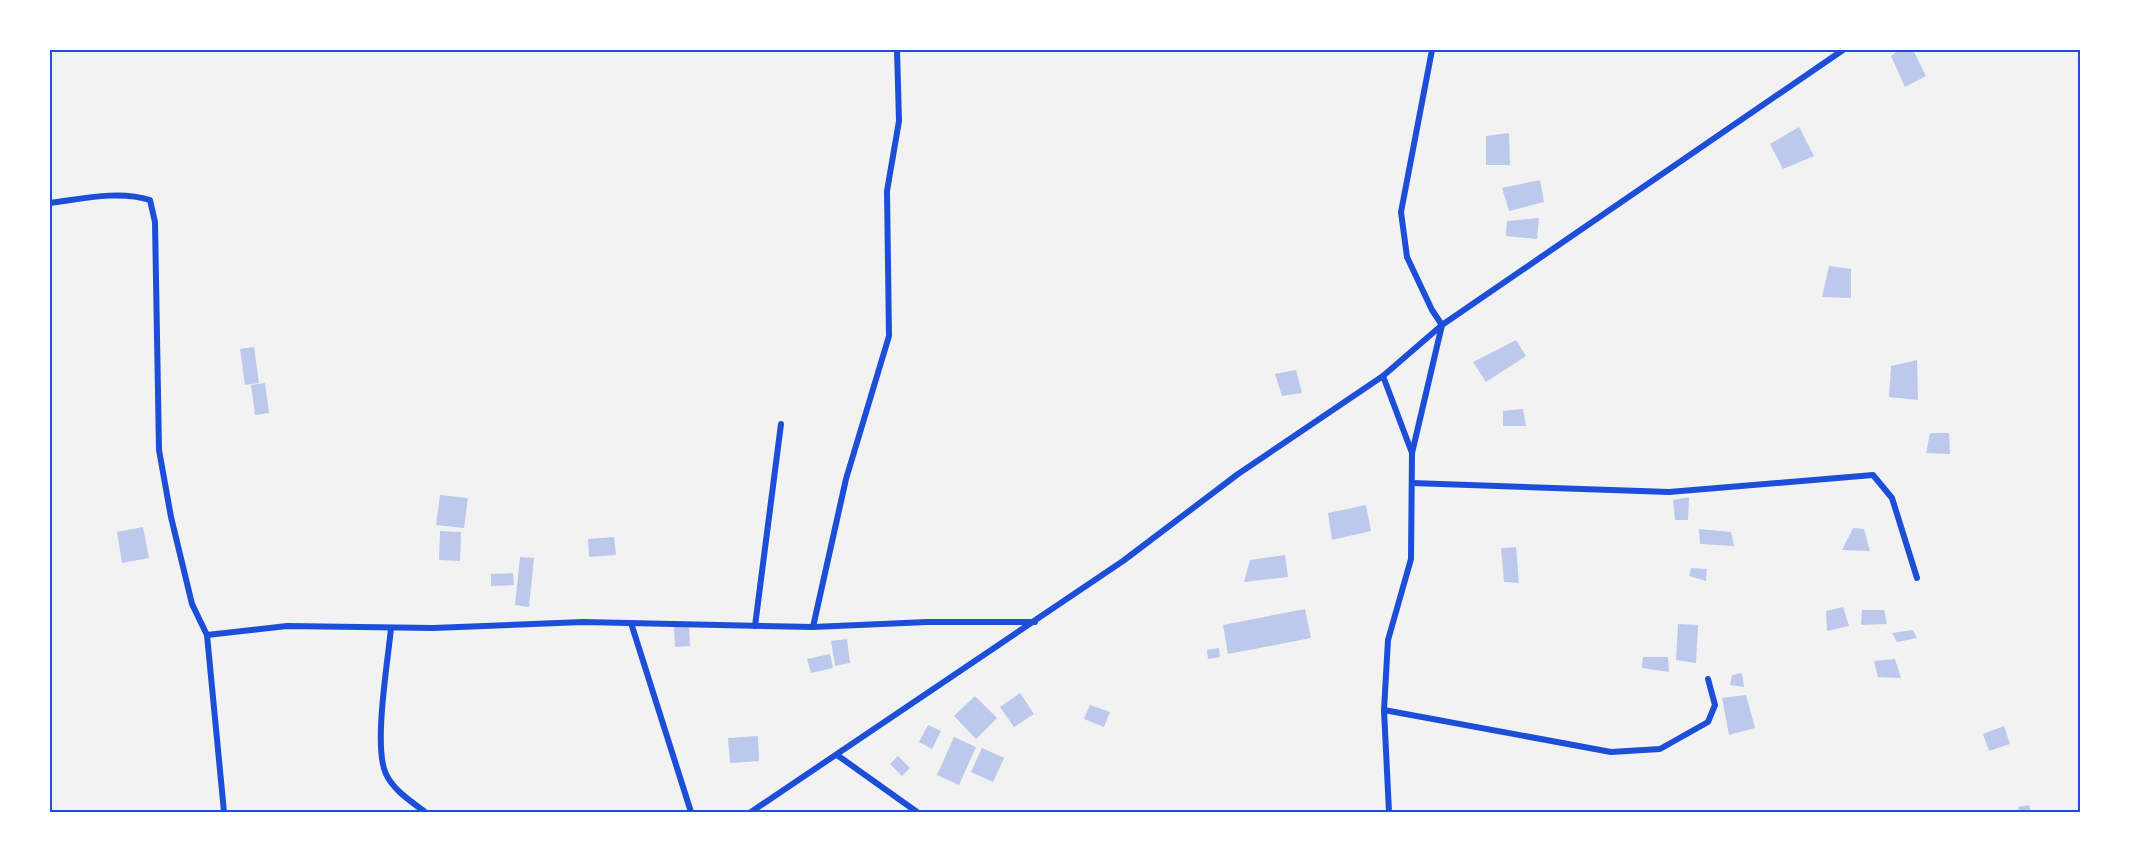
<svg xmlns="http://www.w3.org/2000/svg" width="2130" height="862" font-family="Signika,sans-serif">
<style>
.building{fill:#bdc9ec}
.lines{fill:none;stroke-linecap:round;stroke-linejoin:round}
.minor{stroke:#1d4ed8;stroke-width:6}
.neatline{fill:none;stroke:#1d4ed8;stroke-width:2}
</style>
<rect width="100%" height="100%" fill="#f2f2f2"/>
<g class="building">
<polygon points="1899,50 1913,50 1926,76 1905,87 1891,56"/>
<polygon points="1799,127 1814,156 1783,169 1770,144"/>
<polygon points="1509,133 1510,165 1486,165 1486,136"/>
<polygon points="1540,180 1544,202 1509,211 1502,188"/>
<polygon points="1539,218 1537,239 1506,236 1507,221"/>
<polygon points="1829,266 1851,269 1851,298 1822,297"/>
<polygon points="1516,340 1526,356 1486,382 1473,362"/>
<polygon points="254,347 259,383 245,385 240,349"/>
<polygon points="1917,360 1918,400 1889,397 1891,366"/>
<polygon points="1296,370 1302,393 1282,396 1275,374"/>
<polygon points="265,383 269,413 255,415 251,385"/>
<polygon points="1523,409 1526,426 1503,426 1503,411"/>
<polygon points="1930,433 1949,433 1950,454 1926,453"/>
<polygon points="440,495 468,498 464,528 436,525"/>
<polygon points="1689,497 1688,520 1675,520 1673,500"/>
<polygon points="1366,505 1371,531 1332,540 1328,513"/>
<polygon points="143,527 149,558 122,563 117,532"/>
<polygon points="1853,528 1864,529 1870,551 1842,550"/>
<polygon points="1699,529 1731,532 1734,546 1700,544"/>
<polygon points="440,531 461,532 460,561 439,560"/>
<polygon points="614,537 616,555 589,557 588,539"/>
<polygon points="1516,547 1519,583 1504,582 1501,548"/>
<polygon points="1285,555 1288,577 1244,582 1250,560"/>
<polygon points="520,557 534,558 529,607 515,605"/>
<polygon points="1691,568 1707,569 1706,581 1689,576"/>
<polygon points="513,573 514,585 491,586 491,574"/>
<polygon points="1843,607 1849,626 1827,631 1826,611"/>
<polygon points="1305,609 1311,638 1228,654 1223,625"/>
<polygon points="1862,610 1884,610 1887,624 1861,625"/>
<polygon points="1678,624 1698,625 1696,663 1676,660"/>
<polygon points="689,626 690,646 675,647 674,627"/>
<polygon points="1913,630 1917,638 1897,642 1892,633"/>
<polygon points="847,639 850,663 835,666 831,641"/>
<polygon points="1219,648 1220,657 1208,659 1207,650"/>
<polygon points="830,654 833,668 811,673 807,659"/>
<polygon points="1643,657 1668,657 1669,672 1642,668"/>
<polygon points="1895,659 1901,678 1878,677 1874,661"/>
<polygon points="1742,673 1744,687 1730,685 1732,675"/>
<polygon points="1020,693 1034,714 1014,727 1000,707"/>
<polygon points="1746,695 1755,728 1729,735 1722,698"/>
<polygon points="975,696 997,718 976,739 954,716"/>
<polygon points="1090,705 1110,712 1104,727 1084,719"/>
<polygon points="928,725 941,731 932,749 919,742"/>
<polygon points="2004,726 2010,744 1989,751 1983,734"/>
<polygon points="758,736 759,761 730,763 728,738"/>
<polygon points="954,737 976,747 959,785 937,775"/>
<polygon points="982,748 1004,758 993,782 971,772"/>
<polygon points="898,756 910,768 902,776 890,764"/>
<polygon points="2029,805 2031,812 2019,812 2018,807"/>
</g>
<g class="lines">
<g class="minor">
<path d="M50,203C81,199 119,190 150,200L155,222L159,450L171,517L192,604L207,635L224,812"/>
<polyline points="1383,376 1412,453 1411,559 1388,640 1384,710 1389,812"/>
<polyline points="1412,453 1442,325 1432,310 1407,257 1401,212 1432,50"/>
<polyline points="1412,483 1669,492 1873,475 1892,498 1917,578"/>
<polyline points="631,623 691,812"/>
<polyline points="755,626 781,424"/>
<polyline points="813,627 846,479 889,336 887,191 899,121 897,50"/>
<path d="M391,628C388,661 373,747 386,774C394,791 411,801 425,812"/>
<polyline points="207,635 287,626 433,628 583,622 813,627 927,622 1035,622"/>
<polyline points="1384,710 1611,752 1660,749 1708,722 1715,705 1708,679"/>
<polyline points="837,755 917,812"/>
<polyline points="751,812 1123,561 1238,474 1383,376 1442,325 1843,50"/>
</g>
</g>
<rect width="2130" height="862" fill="none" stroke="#ffffff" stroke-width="102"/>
<rect x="51" y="51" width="2028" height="760" class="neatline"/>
</svg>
